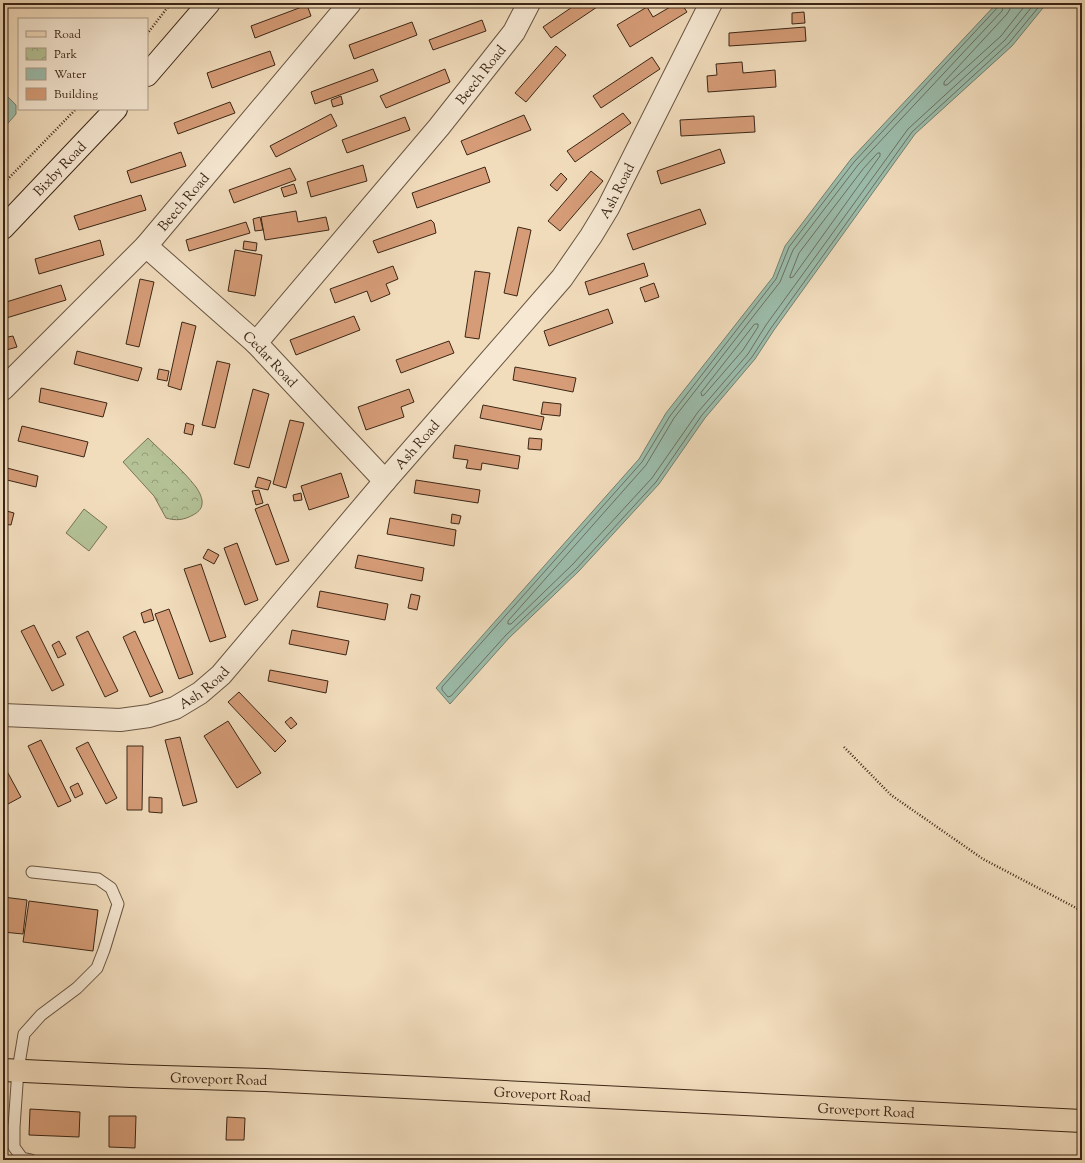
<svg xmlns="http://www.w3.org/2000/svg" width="1085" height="1163" font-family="'Sorts Mill Goudy',serif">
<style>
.green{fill:#b4c296;stroke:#787456}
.park{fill:url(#park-crowns);stroke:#787456}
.water{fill:#9bbcab;stroke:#75806f}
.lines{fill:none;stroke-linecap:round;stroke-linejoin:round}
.shore{stroke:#6b7160;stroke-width:1}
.building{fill:#d59c77;stroke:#3b2616}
.lane-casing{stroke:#685440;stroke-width:13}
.street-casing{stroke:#685440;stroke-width:24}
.secondary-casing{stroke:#3b2616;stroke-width:24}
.primary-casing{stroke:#3b2616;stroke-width:24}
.path{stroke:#3b2616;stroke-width:2.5;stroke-dasharray:1 2;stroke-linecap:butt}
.lane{stroke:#f6e8d3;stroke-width:11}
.street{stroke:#f6e8d3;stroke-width:22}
.secondary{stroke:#f6e8d3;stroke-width:22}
.primary{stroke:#f1dcbc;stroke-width:22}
.labels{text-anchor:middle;stroke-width:3;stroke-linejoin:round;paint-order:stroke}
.street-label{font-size:14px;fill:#3b2616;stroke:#f6e8d3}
</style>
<defs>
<pattern id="park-crowns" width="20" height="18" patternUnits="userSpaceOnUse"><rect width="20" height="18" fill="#b4c296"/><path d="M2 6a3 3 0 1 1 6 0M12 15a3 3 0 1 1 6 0" fill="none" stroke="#949d79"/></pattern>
</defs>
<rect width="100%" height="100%" fill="#f1dcbc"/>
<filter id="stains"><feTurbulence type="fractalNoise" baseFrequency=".005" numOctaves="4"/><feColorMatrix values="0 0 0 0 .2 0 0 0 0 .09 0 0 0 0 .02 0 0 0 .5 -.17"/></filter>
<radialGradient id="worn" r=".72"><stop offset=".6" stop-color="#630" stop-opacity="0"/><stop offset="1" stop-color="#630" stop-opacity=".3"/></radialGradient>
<polygon class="green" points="84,509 107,527 89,551 66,533"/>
<path class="park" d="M148,438C164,454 182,469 196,487C199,491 203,499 202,504C202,509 197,513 193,515C184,520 176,521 166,518L154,496L123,462Z"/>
<g class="water">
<polygon points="997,3 1047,3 1012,46 915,134 774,330 755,359 705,418 659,484 579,571 509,638 450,704 436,688 639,459 666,413 773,277 785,246 851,159"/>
<polygon points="3,92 16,105 16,114 3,129"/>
</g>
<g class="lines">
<g class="shore">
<polyline points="999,3 998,7 854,162 789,247 776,279 670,416 642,462 442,687 442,690 448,697 451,696 506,635 577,568 656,482 702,415 752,357 771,328 912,132 1009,43 1042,3"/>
<polyline points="1004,3 1002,11 858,165 793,250 780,282 674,418 646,465 508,621 508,624 511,624 573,564 652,478 698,412 748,354 766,325 908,129 1005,40 1035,3"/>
<polyline points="1010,3 1010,9 1007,14 944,82 944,85 947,85 1001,36 1027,3"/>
<polygon points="878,153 880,153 880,156 793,277 790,278 790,276 799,253 863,169"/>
<polygon points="755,324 758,324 758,327 743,350 704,395 702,396 701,393"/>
</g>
</g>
<g class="building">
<polygon points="578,3 603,3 551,38 543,27"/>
<polygon points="677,3 681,3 687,12 630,47 617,25 647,7 653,17"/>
<polygon points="840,3 854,3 854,7 839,6"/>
<polygon points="307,5 311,16 255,38 251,26"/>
<polygon points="804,12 805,23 792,24 792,13"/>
<polygon points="482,20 486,31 433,50 429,40"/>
<polygon points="412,22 417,35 354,59 349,45"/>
<polygon points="805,27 806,41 729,46 729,33"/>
<polygon points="556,46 566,55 526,102 515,93"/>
<polygon points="270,51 275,65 212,88 207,73"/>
<polygon points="652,57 660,69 601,108 593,96"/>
<polygon points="742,62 743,73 775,70 776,87 708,92 707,76 717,75 716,64"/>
<polygon points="373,69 378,81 315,104 311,92"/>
<polygon points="445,69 450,82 386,108 380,96"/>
<polygon points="341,96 343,104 333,107 331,100"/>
<polygon points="230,102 235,113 178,134 174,123"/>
<polygon points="623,113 631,123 575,162 567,151"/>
<polygon points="331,114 337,126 276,157 270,146"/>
<polygon points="524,115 531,130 467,155 461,141"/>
<polygon points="754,116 755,132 681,136 680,120"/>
<polygon points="405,117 410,130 347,153 342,140"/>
<polygon points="720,149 725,163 661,184 657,171"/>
<polygon points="181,152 186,166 131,183 127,171"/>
<polygon points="363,165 367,181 311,197 307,182"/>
<polygon points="485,167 490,182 417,208 412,193"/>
<polygon points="290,168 296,180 234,203 229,190"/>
<polygon points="591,171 603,181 560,231 548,221"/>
<polygon points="561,173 567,179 557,191 550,185"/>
<polygon points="294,184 297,193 284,197 281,188"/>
<polygon points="141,195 146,210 79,230 74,216"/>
<polygon points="700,209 706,224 633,250 627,234"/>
<polygon points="296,211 298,222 326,217 329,230 265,240 261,217"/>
<polygon points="260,217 263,230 255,231 253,219"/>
<polygon points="431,220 434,223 436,233 378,253 373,241"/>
<polygon points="246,222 250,233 189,251 186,240"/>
<polygon points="518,227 531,230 517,296 504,293"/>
<polygon points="100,240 104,255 39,274 35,259"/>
<polygon points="244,241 257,243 256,251 243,249"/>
<polygon points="235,250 262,255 255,296 228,291"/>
<polygon points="644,263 648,276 589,295 585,282"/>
<polygon points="393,266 398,279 386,284 390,294 371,302 367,291 335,303 330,289"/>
<polygon points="475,271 490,273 479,339 465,337"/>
<polygon points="140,279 154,282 139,347 126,344"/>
<polygon points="654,283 659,297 645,302 640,288"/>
<polygon points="61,285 66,300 3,319 3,303"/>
<polygon points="608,309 613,323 549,346 544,331"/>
<polygon points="354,316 360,330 296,355 290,340"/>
<polygon points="182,322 196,326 181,390 168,386"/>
<polygon points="13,336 17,347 3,351 3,338"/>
<polygon points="449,341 454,353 401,373 396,360"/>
<polygon points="77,351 142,368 138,381 74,364"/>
<polygon points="217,361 230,364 215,428 202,425"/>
<polygon points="515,367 576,378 573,392 513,380"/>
<polygon points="159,369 169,371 167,381 157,379"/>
<polygon points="41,388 107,403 103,417 39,402"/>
<polygon points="253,389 269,394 249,468 234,464"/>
<polygon points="409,389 414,402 401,407 404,417 366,430 358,407"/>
<polygon points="543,402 561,404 560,416 541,414"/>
<polygon points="483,405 544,417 541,430 480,418"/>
<polygon points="290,420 304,423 286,488 273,484"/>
<polygon points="186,423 194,425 192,435 184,433"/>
<polygon points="22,426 88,442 84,457 18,441"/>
<polygon points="529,438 542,439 541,450 528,449"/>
<polygon points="455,445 520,456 518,469 482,463 481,470 466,468 468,460 453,458"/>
<polygon points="3,467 38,476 36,487 3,479"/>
<polygon points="341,473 349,497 309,510 301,486"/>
<polygon points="258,477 271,481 268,490 255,487"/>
<polygon points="416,480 480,490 478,503 414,493"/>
<polygon points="259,490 263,503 256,505 252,491"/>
<polygon points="301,493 302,500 294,501 293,495"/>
<polygon points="268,504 289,561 276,565 255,509"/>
<polygon points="3,510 14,513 11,525 3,524"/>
<polygon points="452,514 461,516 459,524 451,523"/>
<polygon points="390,518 456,530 454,546 387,534"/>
<polygon points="237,543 258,600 245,605 224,548"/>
<polygon points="208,549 219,555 214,564 203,558"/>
<polygon points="358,555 424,568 422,581 355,568"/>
<polygon points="201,564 226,637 210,642 184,569"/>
<polygon points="320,591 388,604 385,620 317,607"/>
<polygon points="411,594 420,596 417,610 408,608"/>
<polygon points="151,609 154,620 144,623 141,613"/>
<polygon points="169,609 193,674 179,679 155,614"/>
<polygon points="34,625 64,685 52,691 21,631"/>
<polygon points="292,630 349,641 346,655 289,644"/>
<polygon points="88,631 118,691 105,697 76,637"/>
<polygon points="135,631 163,692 150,697 123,637"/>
<polygon points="59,641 66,654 58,658 52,645"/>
<polygon points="270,670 328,681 326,693 268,681"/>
<polygon points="239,692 286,741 275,752 228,702"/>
<polygon points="291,717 297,724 291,729 285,722"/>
<polygon points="228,721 261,773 237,788 204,736"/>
<polygon points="180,737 197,802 183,806 165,740"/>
<polygon points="41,740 71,801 58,807 28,746"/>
<polygon points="88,742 117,798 106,804 76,748"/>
<polygon points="127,746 143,746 142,810 127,810"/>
<polygon points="3,764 21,797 8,804 3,794"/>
<polygon points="78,783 83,794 75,798 70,787"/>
<polygon points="149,797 162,798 162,813 149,812"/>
<polygon points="3,897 27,900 23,934 3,932"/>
<polygon points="29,901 98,910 93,951 23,942"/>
<polygon points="30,1109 80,1112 79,1137 29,1135"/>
<polygon points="109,1116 136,1116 135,1148 109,1147"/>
<polygon points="227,1117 245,1118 244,1140 226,1140"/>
</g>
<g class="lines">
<g class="lane-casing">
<polyline id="lane" points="31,1160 22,1158 14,1147 14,1127 18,1070 24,1034 41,1015 77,988 97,968 104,950 118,904 111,888 98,879 32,872"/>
</g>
<g class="street-casing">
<g id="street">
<path id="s1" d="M146,246L256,343L385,481"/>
<path id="s2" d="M256,343L439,127L514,32L529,3"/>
<path id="s3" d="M3,389L146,246L350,3"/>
<path id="s4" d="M3,715L120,720L149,716L175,708L200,693L221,675L385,481L562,278L591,236L608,208L711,3"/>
</g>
</g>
<g class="secondary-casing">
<g id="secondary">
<polyline points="147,75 209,3"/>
<path id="s5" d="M3,228L116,109"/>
</g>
</g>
<g class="primary-casing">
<g id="primary">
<path id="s6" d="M3,1070L131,1076L265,1080L1082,1121"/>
</g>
</g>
<g class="path">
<polyline points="147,34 171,3"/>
<polyline points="3,184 76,109"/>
<polyline points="844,747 891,795 983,859 1082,911"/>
</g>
<use href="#lane" class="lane"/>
<use href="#street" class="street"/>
<use href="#secondary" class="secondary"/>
<use href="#primary" class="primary"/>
</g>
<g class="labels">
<g class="street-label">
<text dy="5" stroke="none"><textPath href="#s2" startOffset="350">Beech Road</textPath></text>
<text dy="5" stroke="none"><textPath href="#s5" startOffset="82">Bixby Road</textPath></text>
<text dy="5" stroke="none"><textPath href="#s4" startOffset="857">Ash Road</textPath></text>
<text dy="5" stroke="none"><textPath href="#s3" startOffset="260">Beech Road</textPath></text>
<text dy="5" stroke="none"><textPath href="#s1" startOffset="168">Cedar Road</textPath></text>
<text dy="5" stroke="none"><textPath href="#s4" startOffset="533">Ash Road</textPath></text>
<text dy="5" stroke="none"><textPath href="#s4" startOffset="209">Ash Road</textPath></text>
<text dy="5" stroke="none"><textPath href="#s6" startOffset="216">Groveport Road</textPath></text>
<text dy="5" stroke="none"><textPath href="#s6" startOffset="540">Groveport Road</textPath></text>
<text dy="5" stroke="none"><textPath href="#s6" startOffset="864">Groveport Road</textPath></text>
</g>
</g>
<rect width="1085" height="1163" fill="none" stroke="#f1dcbc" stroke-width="16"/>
<rect x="4" y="4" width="1077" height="1155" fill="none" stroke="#3b2616" stroke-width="2"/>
<rect x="8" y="8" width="1069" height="1147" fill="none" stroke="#3b2616"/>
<rect x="18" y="18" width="130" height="92" fill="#f6e8d3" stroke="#ab9a87"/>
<rect x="26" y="31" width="20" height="6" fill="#f1dcbc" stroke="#ab9a87"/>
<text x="54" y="38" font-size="12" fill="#3b2616">Road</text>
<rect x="26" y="48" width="20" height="12" fill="url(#park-crowns)" stroke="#ab9a87"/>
<text x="54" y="58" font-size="12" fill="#3b2616">Park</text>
<rect x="26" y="68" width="20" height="12" fill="#9bbcab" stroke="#ab9a87"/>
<text x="54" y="78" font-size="12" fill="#3b2616">Water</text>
<rect x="26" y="88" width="20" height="12" fill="#d59c77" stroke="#ab9a87"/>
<text x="54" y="98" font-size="12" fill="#3b2616">Building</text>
<rect width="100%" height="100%" filter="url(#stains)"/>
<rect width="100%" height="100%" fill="url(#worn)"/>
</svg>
